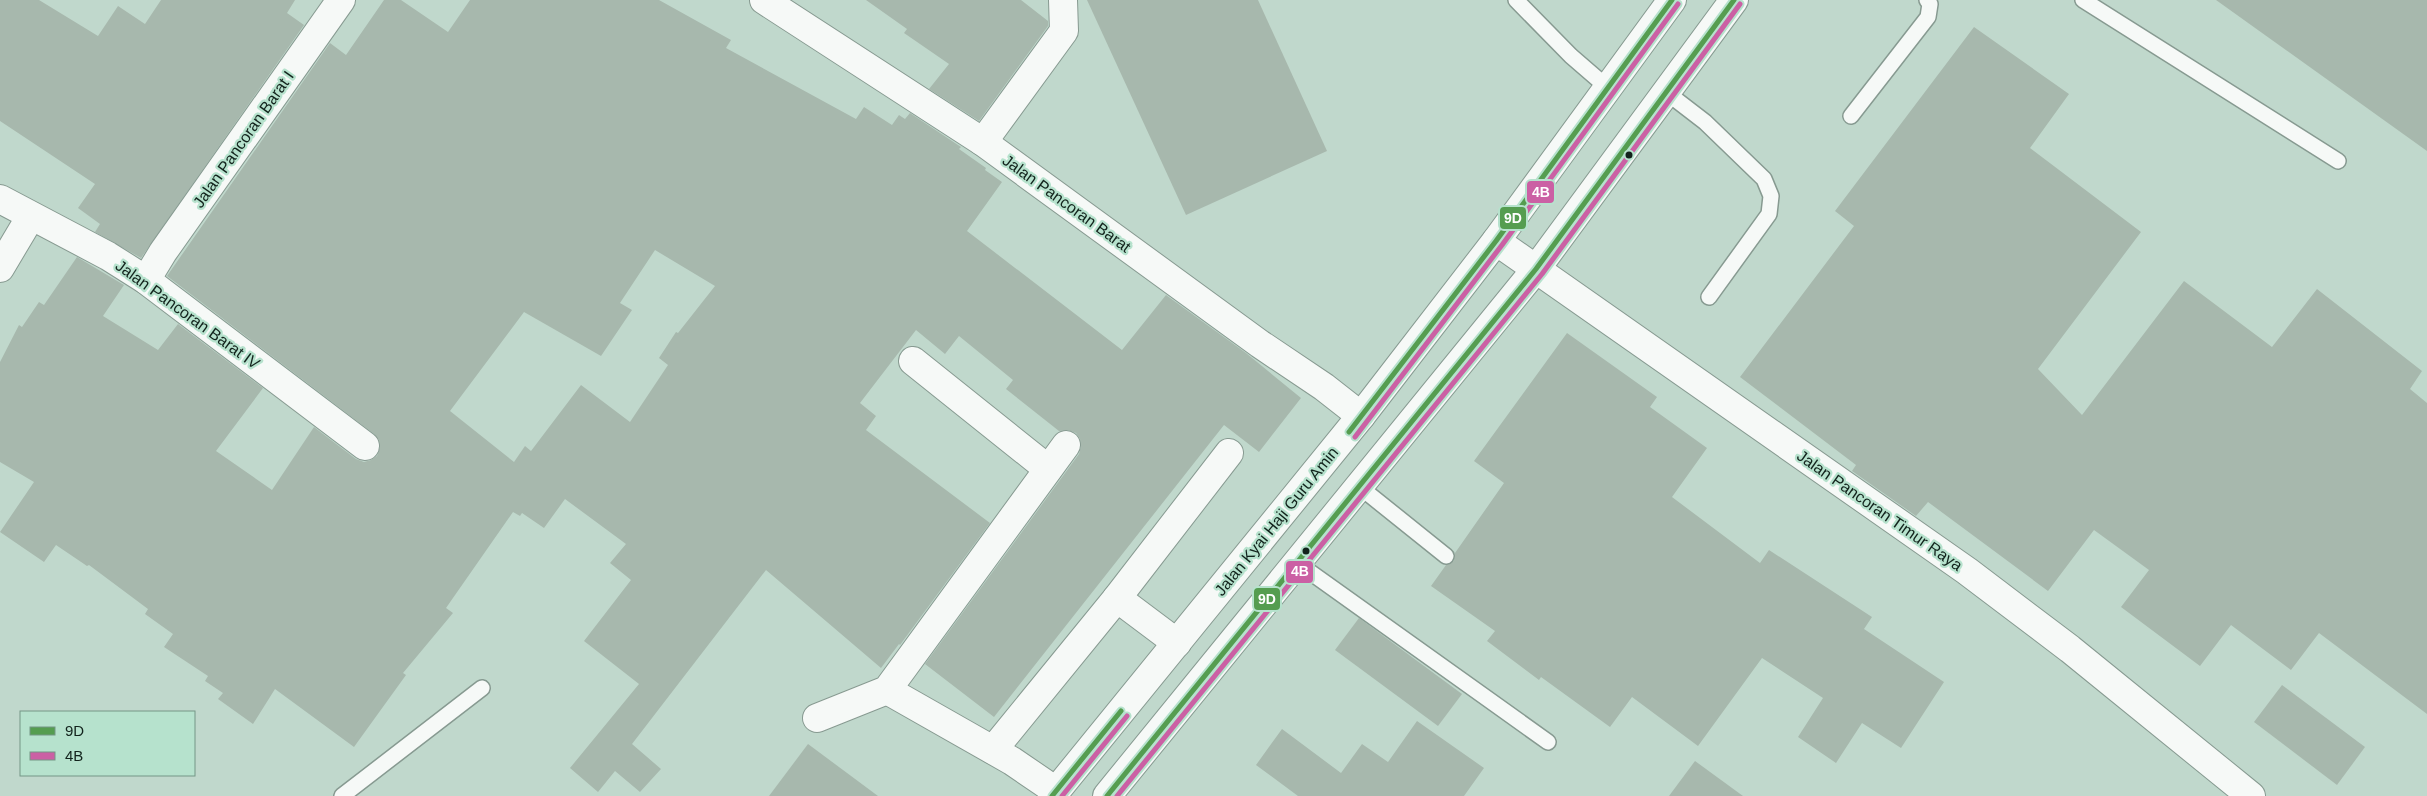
<svg xmlns="http://www.w3.org/2000/svg" width="2427" height="796" font-family="Helvetica,sans-serif">
<style>
.building{fill:#a7b8ad;fill-rule:evenodd}
.lines{fill:none;stroke-linecap:round;stroke-linejoin:round}
.service-casing{stroke:#879a91;stroke-width:18}
.minor-casing{stroke:#879a91;stroke-width:30}
.tertiary-casing{stroke:#879a91;stroke-width:30}
.primary-casing{stroke:#879a91;stroke-width:30}
.service{stroke:#f6f9f7;stroke-width:15}
.minor{stroke:#f6f9f7;stroke-width:28}
.tertiary{stroke:#f6f9f7;stroke-width:28}
.primary{stroke:#f6f9f7;stroke-width:28}
.bus-1-casing{stroke:#b6e2cd;stroke-width:9}
.bus-2-casing{stroke:#b6e2cd;stroke-width:9}
.bus-1{stroke:#559d50;stroke-width:5}
.bus-2{stroke:#cb60a4;stroke-width:5}
.bus-dot{fill:#12231c;stroke:#b6e2cd;stroke-width:2}
.labels{text-anchor:middle;stroke-width:4.5;stroke-linejoin:round;paint-order:stroke}
.street-label{font-size:16px;fill:#12231c;stroke:#b6e2cd}
.line-badge{stroke:#b6e2cd;stroke-width:2}
.badge-label{font-size:14px;text-anchor:middle;font-weight:bold;fill:#fff}
</style>
<rect width="100%" height="100%" fill="#c0d8cc"/>
<g class="building">
<polygon points="0,0 39,0 98,36 118,6 145,24 161,0 295,0 287,13 304,25 141,258 95,232 100,224 78,208 95,184 0,121"/>
<path d="M384,0H401L448,32L470,0H659L731,40L726,48L856,119L864,107L892,125L899,115L905,119L910,113L961,147L959,149L986,168L985,170L1002,182L967,231L1122,350L1166,295L1246,353L1301,398L1259,452L1224,425L994,717L925,664L1079,454L1081,447L1080,439L1076,433L1068,430L1059,431L1006,389L1013,380L959,336L945,354L916,330L860,403L876,416L866,430L990,523L900,645L899,644L881,668L766,570L632,744L661,769L640,792L615,771L598,792L570,768L639,684L584,641L631,580L610,563L626,544L565,499L544,528L522,513L520,516L513,512L446,608L453,613L403,673L406,675L354,747L275,689L253,724L218,699L223,693L205,681L208,676L164,647L173,634L145,614L148,609L89,565L87,566L56,545L44,562L0,532L34,482L0,462V362L19,325L22,327L39,302L44,305L77,257L124,285L103,316L158,350L178,324L263,388L216,451L272,490L314,427L356,459L364,462L371,460L377,456L380,447L379,440L374,434L167,276L330,43L346,55ZM655,250L715,286L678,333L676,332L659,358L668,365L630,422L581,385L531,451L525,446L514,462L450,411L524,312L601,356L632,310L620,303Z"/>
<polygon points="866,0 1021,0 1048,21 1048,26 979,121 929,89 949,64 904,33 907,29"/>
<polygon points="1087,0 1258,0 1327,151 1186,215"/>
<polygon points="2216,0 2427,0 2427,151"/>
<polygon points="1974,27 2069,94 2030,148 2141,232 2038,369 2082,415 2184,281 2272,347 2317,289 2422,371 2410,389 2427,403 2427,714 2319,633 2291,670 2231,625 2200,666 2121,607 2149,570 2094,530 2048,591 1928,502 1916,516 1852,471 1856,465 1740,377 1854,226 1835,211"/>
<polygon points="1567,333 1657,397 1650,407 1707,448 1672,497 1760,563 1769,550 1872,617 1864,629 1944,682 1901,748 1862,723 1836,763 1798,737 1823,698 1762,658 1698,746 1632,697 1610,727 1541,677 1539,680 1487,641 1495,631 1431,586 1446,565 1454,561 1455,553 1504,483 1474,461"/>
<polygon points="1359,618 1462,694 1438,726 1335,650"/>
<polygon points="2282,685 2365,747 2337,785 2254,722"/>
<polygon points="1417,721 1484,768 1464,796 1298,796 1256,765 1282,729 1341,773 1362,744 1388,762"/>
<polygon points="808,744 878,796 769,796"/>
<polygon points="1695,761 1743,796 1669,796"/>
</g>
<g class="lines">
<g class="service-casing">
<g id="service">
<polyline points="1516,0 1571,56 1608,88"/>
<polyline points="2083,0 2338,161"/>
<polyline points="1666,92 1705,122 1764,179 1771,196 1769,214 1709,297"/>
<polyline points="1851,116 1928,17 1930,4 1927,0"/>
<polyline points="1360,487 1446,556"/>
<polyline points="1296,562 1548,742"/>
<polyline points="342,796 482,688"/>
</g>
</g>
<g class="minor-casing">
<g id="minor">
<polyline points="764,0 983,142 1260,344 1324,387 1361,416"/>
<polyline points="983,142 1064,31 1063,0"/>
<polyline points="0,199 108,256 146,280 365,446"/>
<polyline points="0,268 31,216"/>
<polyline points="146,280 163,252 341,0"/>
<polyline points="913,361 1048,469"/>
<polyline points="1117,598 1177,643"/>
<polyline points="887,690 1012,761 1056,791"/>
<polyline points="817,718 887,690 1066,445"/>
<polyline points="993,750 1117,598 1229,453"/>
</g>
</g>
<g class="tertiary-casing">
<polyline id="tertiary" points="1496,241 1967,571 2070,649 2251,796"/>
</g>
<g class="primary-casing">
<g id="primary">
<polyline points="1052,796 1361,416 1496,241 1672,0"/>
<polyline points="1107,796 1536,269 1734,0"/>
</g>
</g>
<use href="#service" class="service"/>
<use href="#minor" class="minor"/>
<use href="#tertiary" class="tertiary"/>
<use href="#primary" class="primary"/>
<g class="bus-1-casing">
<g id="bus-1">
<polyline points="1349,432 1496,241 1672,0"/>
<polyline points="1052,796 1121,711"/>
<polyline points="1107,796 1536,269 1734,0"/>
</g>
</g>
<g class="bus-2-casing">
<g id="bus-2">
<polyline points="1355,437 1502,245 1678,4"/>
<polyline points="1062,796 1127,716"/>
<polyline points="1117,796 1542,274 1740,4"/>
</g>
</g>
<use href="#bus-1" class="bus-1"/>
<use href="#bus-2" class="bus-2"/>
</g>
<g class="bus-dot">
<circle cx="1629" cy="155" r="4.5"/>
<circle cx="1306" cy="551" r="4.5"/>
</g>
<g class="labels">
<g class="street-label">
<text transform="translate(243 139) rotate(-55)" y="6">Jalan Pancoran Barat I</text>
<text transform="translate(1067 203) rotate(36)" y="6">Jalan Pancoran Barat</text>
<text transform="translate(188 314) rotate(36)" y="6">Jalan Pancoran Barat IV</text>
<text transform="translate(1880 510) rotate(35)" y="6">Jalan Pancoran Timur Raya</text>
<text transform="translate(1276 521) rotate(-51)" y="6">Jalan Kyai Haji Guru Amin</text>
</g>
</g>
<g class="line-badge">
<rect x="1526" y="180" width="29" height="24" rx="5" fill="#cb60a4"/>
<rect x="1499" y="206" width="28" height="24" rx="5" fill="#559d50"/>
<rect x="1285" y="560" width="29" height="24" rx="5" fill="#cb60a4"/>
<rect x="1253" y="587" width="28" height="24" rx="5" fill="#559d50"/>
</g>
<g class="badge-label">
<text x="1541" y="197">4B</text>
<text x="1513" y="223">9D</text>
<text x="1300" y="576">4B</text>
<text x="1267" y="604">9D</text>
</g>
<rect x="20" y="711" width="175" height="65" fill="#b6e2cd" stroke="#749686"/>
<rect x="30" y="727" width="25" height="8" fill="#559d50" stroke="#749686"/>
<text x="65" y="736" font-size="15" fill="#12231c">9D</text>
<rect x="30" y="752" width="25" height="8" fill="#cb60a4" stroke="#749686"/>
<text x="65" y="761" font-size="15" fill="#12231c">4B</text>
</svg>
